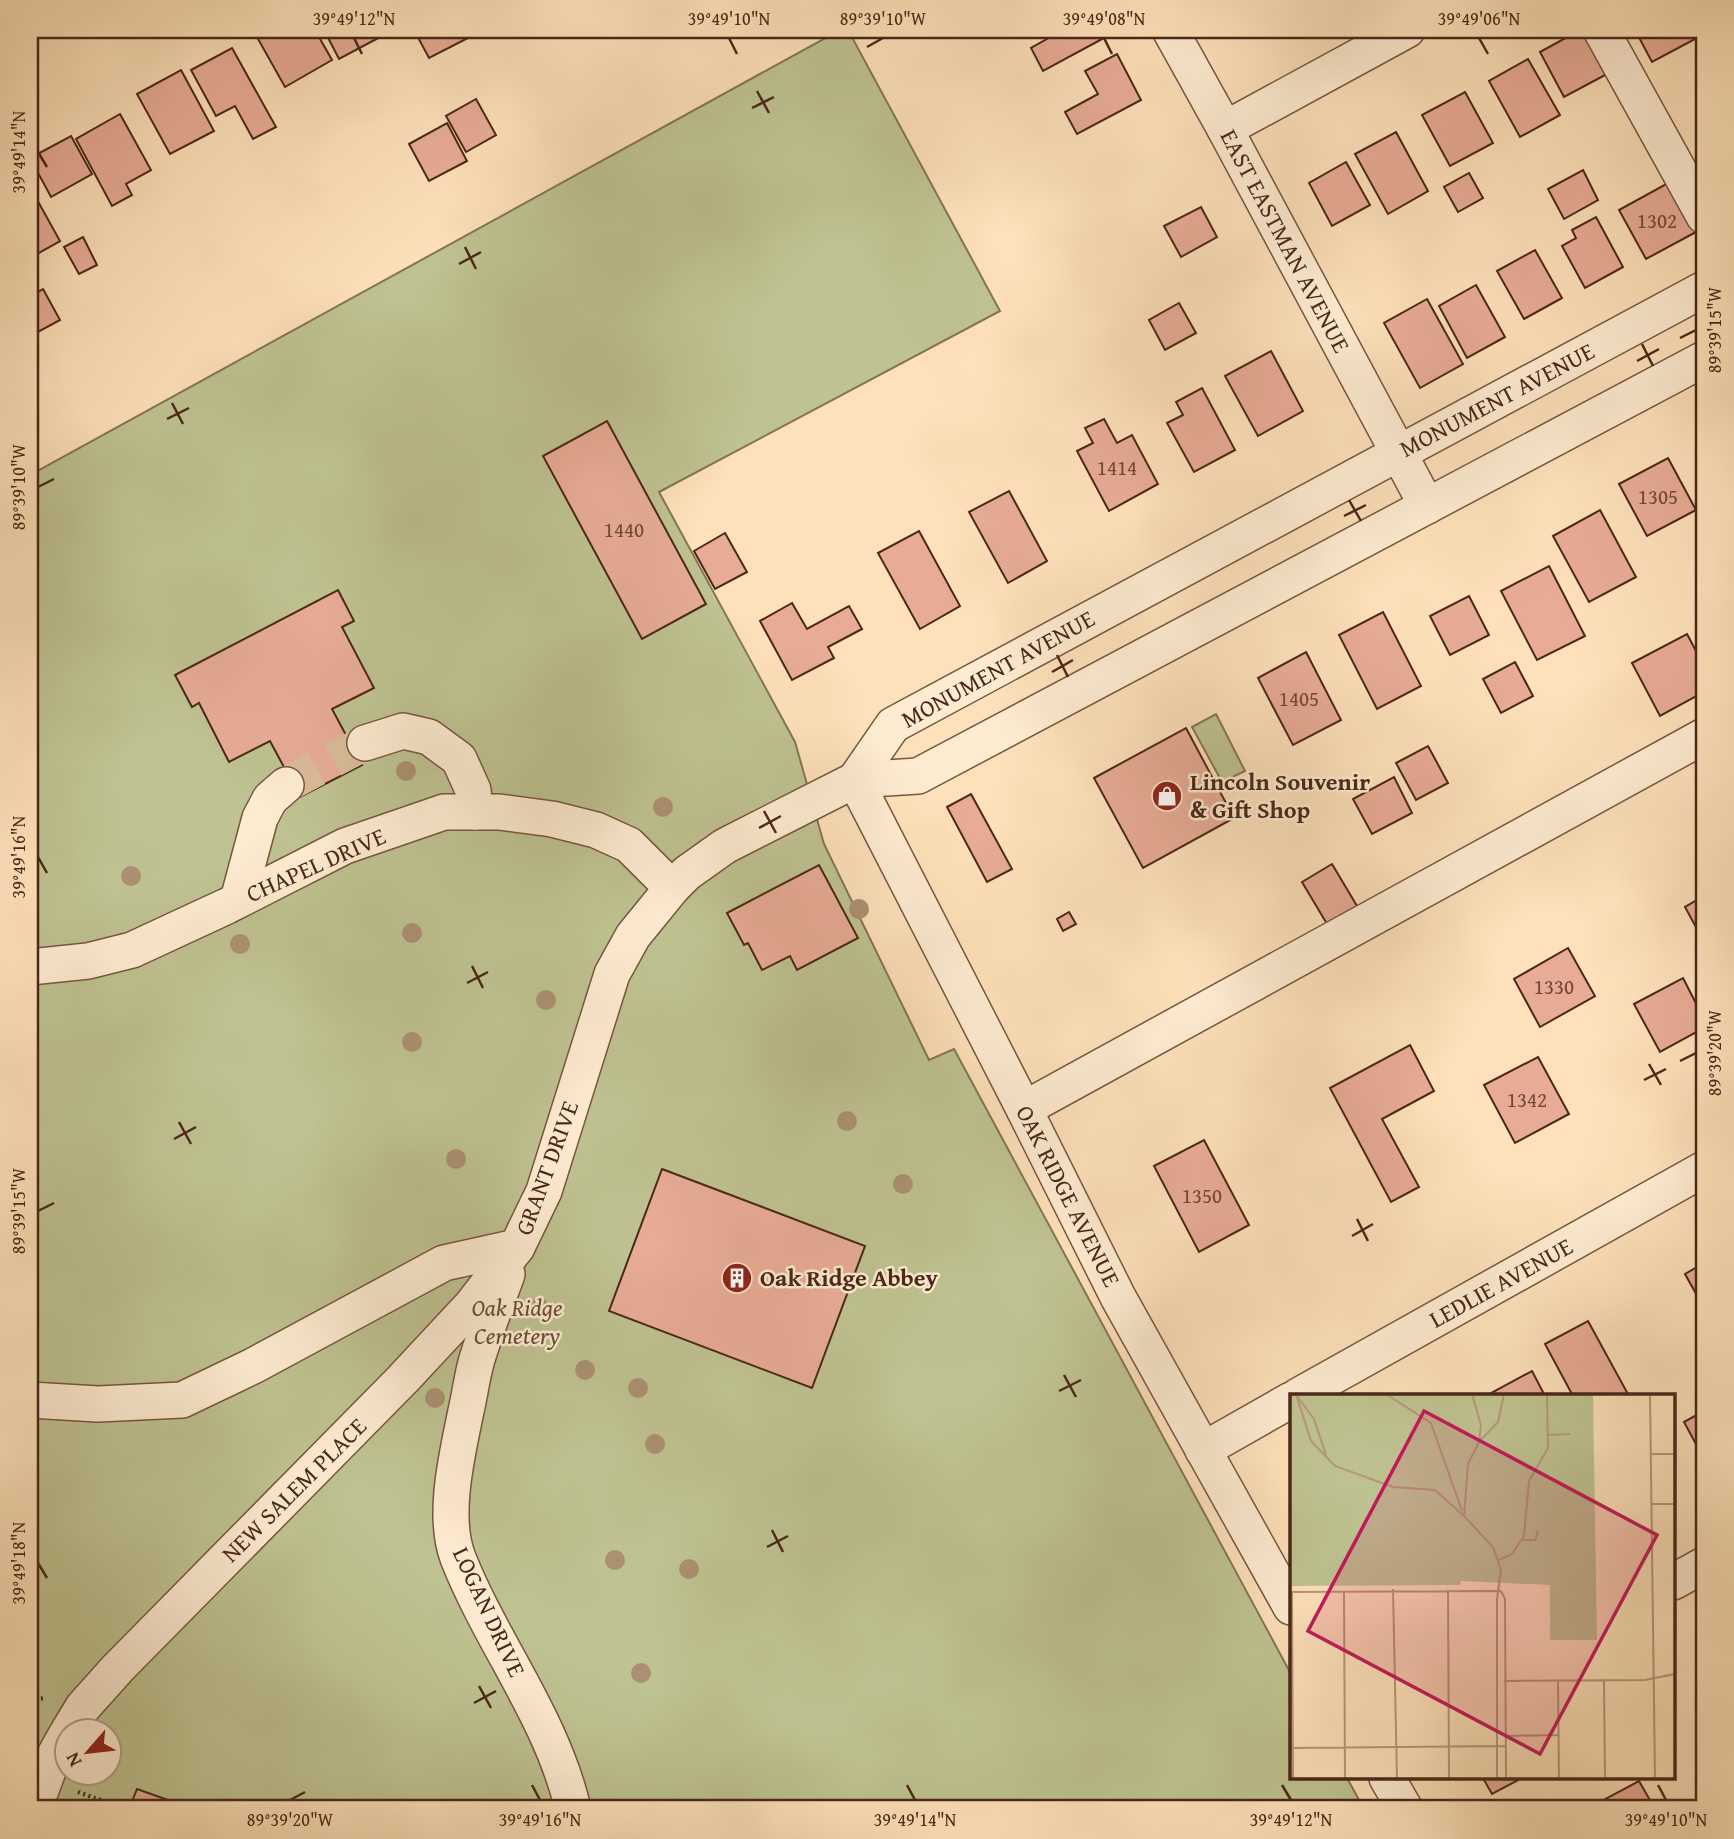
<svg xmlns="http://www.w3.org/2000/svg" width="1734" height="1839" font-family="'Gentium Book Plus',serif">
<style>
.green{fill:#bfc391;stroke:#847554;stroke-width:2;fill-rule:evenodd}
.building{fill:#e8ac96;stroke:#4a2718;stroke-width:2}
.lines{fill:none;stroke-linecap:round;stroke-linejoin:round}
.minor-tunnel{stroke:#dabc9a;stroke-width:35;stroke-dasharray:35 18;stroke-linecap:butt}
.minor-casing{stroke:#775640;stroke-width:38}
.path{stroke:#4a2718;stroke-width:4.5;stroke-dasharray:2 3.5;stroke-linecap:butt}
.minor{stroke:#feecd2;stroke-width:35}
.tree{fill:#ab9071}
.ticks{fill:none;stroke:#4a2718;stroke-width:2.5}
.labels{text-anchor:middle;stroke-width:5;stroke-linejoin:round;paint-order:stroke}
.number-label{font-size:21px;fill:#724838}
.street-label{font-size:24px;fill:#4a2718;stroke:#feecd2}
.poi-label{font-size:24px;font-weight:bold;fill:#4a2718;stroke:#feecd2;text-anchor:start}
.park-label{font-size:24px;font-style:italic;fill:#674e36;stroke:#feecd2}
.inset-road{fill:none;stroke:#b69779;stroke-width:2}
.view{fill:#c2185b;fill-opacity:0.15;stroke:#c2185b;stroke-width:3.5}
.inset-edge{fill:none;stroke:#4a2718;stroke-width:3.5}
.neatline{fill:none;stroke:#4a2718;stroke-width:2.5}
.ticks-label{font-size:18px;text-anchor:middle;fill:#4a2718}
</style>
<rect width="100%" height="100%" fill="#fee1ba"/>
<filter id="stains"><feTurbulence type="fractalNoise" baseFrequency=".00286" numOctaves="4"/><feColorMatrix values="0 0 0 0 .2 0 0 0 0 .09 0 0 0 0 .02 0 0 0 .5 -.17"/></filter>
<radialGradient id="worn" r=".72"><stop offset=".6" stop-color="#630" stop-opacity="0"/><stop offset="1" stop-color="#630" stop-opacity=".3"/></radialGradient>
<g class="green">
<path d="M840,30H848L1000,311L659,492L795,742L824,844L929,1060L954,1049L1291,1674V1778H1347L1364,1809H30V475ZM66,1730H108V1772H66Z"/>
<polygon points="1216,714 1245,771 1222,782 1192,727"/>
</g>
<g class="building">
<polygon points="253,30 315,30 332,60 285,87"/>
<polygon points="324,30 381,30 384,35 339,59"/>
<polygon points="414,30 467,30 470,37 429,58"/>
<polygon points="1063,30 1100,30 1104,38 1043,71 1031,48"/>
<polygon points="1580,30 1582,30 1607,74 1564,97 1540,52"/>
<polygon points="1635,30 1690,30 1695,39 1652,62"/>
<polygon points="232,48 276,127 253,139 235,106 216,116 191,70"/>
<polygon points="1117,54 1141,100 1077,134 1065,112 1098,94 1085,71"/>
<polygon points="1704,54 1704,74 1696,58"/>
<polygon points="1528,59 1560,115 1520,137 1489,81"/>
<polygon points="181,70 214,131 170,154 137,94"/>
<polygon points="1465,92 1493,143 1450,166 1422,115"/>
<polygon points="476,99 496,135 466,152 446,116"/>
<polygon points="120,114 151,170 126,184 132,195 112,206 76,139"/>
<polygon points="447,123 467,161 429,181 409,144"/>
<polygon points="1396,132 1428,191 1388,214 1355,154"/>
<polygon points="71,136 92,174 51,197 30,158"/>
<polygon points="1346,162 1370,205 1332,226 1309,183"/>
<polygon points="1583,170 1598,200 1564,219 1548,189"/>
<polygon points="1469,173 1483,198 1458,212 1444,187"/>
<polygon points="1668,183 1696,232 1646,259 1619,210"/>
<polygon points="30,187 60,241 30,258"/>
<polygon points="1201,207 1217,237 1181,257 1164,226"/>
<polygon points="1596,217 1623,267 1585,288 1562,246 1576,238 1572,230"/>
<polygon points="83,237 97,265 79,274 64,247"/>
<polygon points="1535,250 1562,298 1524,319 1497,271"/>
<polygon points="1476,285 1505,337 1467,358 1439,306"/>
<polygon points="43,289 60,320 38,332 30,317 30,296"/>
<polygon points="1427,299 1463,364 1420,388 1384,323"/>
<polygon points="1179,303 1196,333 1165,350 1149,320"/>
<polygon points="1271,351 1303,411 1258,436 1225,376"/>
<polygon points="1202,388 1235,450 1194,472 1167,423 1183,415 1176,402"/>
<polygon points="1104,419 1117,443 1132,435 1158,484 1109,511 1077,451 1093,443 1085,428"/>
<polygon points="607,421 706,604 642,639 543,456"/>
<polygon points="1668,458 1696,510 1647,536 1619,484"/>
<polygon points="1009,491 1047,561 1008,583 969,512"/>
<polygon points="1600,510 1636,577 1589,602 1553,536"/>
<polygon points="919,531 960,606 920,629 878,553"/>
<polygon points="725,533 747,572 715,589 694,551"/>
<polygon points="1549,566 1585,636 1537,660 1501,591"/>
<polygon points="338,590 354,621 342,627 374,688 332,709 362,765 300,797 270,741 229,762 199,703 192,707 175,675"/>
<polygon points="1469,596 1489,635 1450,655 1430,616"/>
<polygon points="792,603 807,629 849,606 862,629 828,647 834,658 792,680 760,621"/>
<polygon points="1383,612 1421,686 1377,709 1339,635"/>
<polygon points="1687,634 1704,666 1704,692 1660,716 1632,663"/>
<polygon points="1306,652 1341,720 1293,745 1258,678"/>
<polygon points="1515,662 1533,696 1501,713 1483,679"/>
<polygon points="1186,728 1234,818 1143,868 1094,778"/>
<polygon points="1428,746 1448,783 1416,800 1396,763"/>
<polygon points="1394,777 1412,813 1372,834 1353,799"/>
<polygon points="971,794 1012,869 987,882 947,807"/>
<polygon points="1332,864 1357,906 1327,924 1302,882"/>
<polygon points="819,865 858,938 797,970 790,956 762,970 748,943 744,945 727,913"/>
<polygon points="1704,896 1704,942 1685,907"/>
<polygon points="1069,912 1076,924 1063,931 1057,919"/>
<polygon points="1568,948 1595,996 1540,1027 1514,979"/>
<polygon points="1683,978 1704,1019 1704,1028 1660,1052 1634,1004"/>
<polygon points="1410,1045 1434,1091 1382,1119 1419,1187 1391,1202 1330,1088"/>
<polygon points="1538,1057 1569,1114 1515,1143 1484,1085"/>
<polygon points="1204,1140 1249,1225 1199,1252 1154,1166"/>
<polygon points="662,1169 865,1246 812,1388 609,1311"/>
<polygon points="1704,1263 1704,1308 1685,1274"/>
<polygon points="1588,1321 1629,1396 1573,1396 1545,1344"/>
<polygon points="1532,1371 1545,1396 1493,1396 1491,1393"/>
<polygon points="1704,1411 1704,1459 1684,1422"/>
<polygon points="1483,1778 1522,1778 1492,1794"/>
<polygon points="1639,1781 1655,1809 1594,1809 1592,1806"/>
<polygon points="137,1789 185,1806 184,1809 129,1809"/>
</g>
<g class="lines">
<polyline class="minor-tunnel" points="286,785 365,743"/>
<g class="minor-casing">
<g id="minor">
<polyline points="1170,30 1225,129 1427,506"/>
<polyline points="1601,30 1704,216"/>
<polyline points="1225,129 1407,30"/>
<polyline points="365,743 403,731 429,737 459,759 473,790 475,812"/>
<polyline points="855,780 893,725 1704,289"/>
<polyline points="855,780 1024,1109 1118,1297 1291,1607"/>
<polyline points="238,900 260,818 270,799 286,785"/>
<polyline points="30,967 88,961 132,950 227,906 345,846 444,812 499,812 552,819 596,830 629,845 672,888"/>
<polyline points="1024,1109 1704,736"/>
<path d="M507,1274C497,1302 486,1330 477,1359C472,1376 470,1394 466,1411C457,1455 442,1516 458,1558C492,1644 552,1718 573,1809"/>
<polyline points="1298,1396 1704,1169"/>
<polyline points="30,1400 98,1404 182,1400 253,1366 444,1263 517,1247 544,1191 612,974 633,936 672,888 687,873 725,846 855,780 918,776 1704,359"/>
<polyline points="1203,1450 1291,1400"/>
<polyline points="1673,1582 1704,1565"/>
<polyline points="69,1730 83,1707 118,1668 403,1379 471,1306 517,1247"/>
<polyline points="1387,1778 1405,1809"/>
<polyline points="34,1809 52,1760 66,1735"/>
</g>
</g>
<g class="path">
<polyline points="30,1700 46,1698"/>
<polyline points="78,1792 125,1809"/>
</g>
<use href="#minor" class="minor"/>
</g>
<g class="tree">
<circle cx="406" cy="771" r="10"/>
<circle cx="663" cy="807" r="10"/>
<circle cx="131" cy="876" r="10"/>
<circle cx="859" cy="909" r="10"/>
<circle cx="412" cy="933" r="10"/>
<circle cx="240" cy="944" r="10"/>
<circle cx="546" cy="1000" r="10"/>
<circle cx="412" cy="1042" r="10"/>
<circle cx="847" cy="1121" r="10"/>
<circle cx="456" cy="1159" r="10"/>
<circle cx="903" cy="1184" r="10"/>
<circle cx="539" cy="1308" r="10"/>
<circle cx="585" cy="1370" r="10"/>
<circle cx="638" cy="1388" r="10"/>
<circle cx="435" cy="1398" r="10"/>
<circle cx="655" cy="1444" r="10"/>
<circle cx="615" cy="1560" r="10"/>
<circle cx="689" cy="1569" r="10"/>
<circle cx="641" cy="1673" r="10"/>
</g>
<path class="ticks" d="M354,38L362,54M729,38L737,54M1104,38L1112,54M1479,38L1488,54M867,47L883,38M757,91L769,113M752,108L774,97M38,152L47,167M465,247L476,269M459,264L481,252M1680,338L1696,330M1642,344L1653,366M1637,361L1659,349M172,403L183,424M167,419L189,408M38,487L54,479M1349,500L1361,521M1344,516L1366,505M1057,655L1068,677M1052,672L1073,660M764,811L776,833M759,828L781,816M38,857L47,873M472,966L483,988M467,983L488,972M1680,1061L1696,1053M1649,1064L1661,1085M1644,1080L1666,1069M179,1122L191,1144M174,1139L196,1127M38,1211L54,1203M1357,1219L1368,1241M1352,1236L1373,1224M1064,1375L1076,1397M1059,1391L1081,1380M772,1530L783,1552M767,1547L788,1536M38,1563L47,1578M479,1686L491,1708M474,1703L496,1691M532,1785L540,1800M907,1785L915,1800M1282,1785L1291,1800M1658,1785L1666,1800M290,1800L305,1792"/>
<defs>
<g id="shop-disc" transform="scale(1.575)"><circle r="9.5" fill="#8f2418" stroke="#feecd2"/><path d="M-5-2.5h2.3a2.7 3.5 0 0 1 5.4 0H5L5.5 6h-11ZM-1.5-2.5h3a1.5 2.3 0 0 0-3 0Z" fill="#fff"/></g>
<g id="building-disc" transform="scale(1.575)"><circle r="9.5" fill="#8f2418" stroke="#feecd2"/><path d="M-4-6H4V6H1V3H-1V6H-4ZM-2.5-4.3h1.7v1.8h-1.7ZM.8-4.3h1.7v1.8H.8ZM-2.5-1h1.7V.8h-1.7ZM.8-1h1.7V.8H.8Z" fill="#fff"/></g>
</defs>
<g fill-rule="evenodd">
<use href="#shop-disc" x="1167" y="796"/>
<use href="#building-disc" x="737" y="1278"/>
</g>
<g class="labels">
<g class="number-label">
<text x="1657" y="228">1302</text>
<text x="1117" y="475">1414</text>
<text x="1658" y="504">1305</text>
<text x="624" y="537">1440</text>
<text x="1299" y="706">1405</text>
<text x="1554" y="994">1330</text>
<text x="1527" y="1107">1342</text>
<text x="1202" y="1203">1350</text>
</g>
<g class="street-label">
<text transform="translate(1285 241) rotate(62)" y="8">EAST EASTMAN AVENUE</text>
<text transform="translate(1497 400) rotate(-28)" y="8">MONUMENT AVENUE</text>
<text transform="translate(998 669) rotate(-29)" y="8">MONUMENT AVENUE</text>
<text transform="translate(316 865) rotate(-24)" y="8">CHAPEL DRIVE</text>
<text transform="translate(547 1168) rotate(-70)" y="8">GRANT DRIVE</text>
<text transform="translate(1068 1196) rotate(63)" y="8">OAK RIDGE AVENUE</text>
<text transform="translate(1501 1283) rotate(-29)" y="8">LEDLIE AVENUE</text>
<text transform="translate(294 1490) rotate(-45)" y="8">NEW SALEM PLACE</text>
<text transform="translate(489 1612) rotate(65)" y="8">LOGAN DRIVE</text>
</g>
<g class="poi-label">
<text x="1190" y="790">Lincoln Souvenir<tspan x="1190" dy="28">&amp; Gift Shop</tspan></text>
<text x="760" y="1286">Oak Ridge Abbey</text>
</g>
<g class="park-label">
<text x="517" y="1316">Oak Ridge<tspan x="517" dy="28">Cemetery</tspan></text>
</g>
</g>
<g transform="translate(1290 1394)">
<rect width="385" height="385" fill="#fee1ba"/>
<path d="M0,1H303L307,246H260V191L171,187L170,191L0,192Z" fill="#bfc391"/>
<path class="inset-road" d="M6,0L21,47L45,72L103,93L145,96L174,122M96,0L141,29L172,117M182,0L191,31L189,48L178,70L174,122L203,153L211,176L207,205V385M360,0L365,385M7,2L24,25L37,64M258,41L280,40M189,48L208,28L214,0M361,60H385M361,110H385M232,146H245L248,137M209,166L222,160L234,142L239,87L258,54L257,0M103,195L107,385M158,196L159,385M54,197L55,385M211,197L215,205L216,385M0,198L211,197M2,198L3,385M314,286L315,385M214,287L355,286L385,280M268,287L269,385M216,342L269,341M0,354L216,352"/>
<path class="view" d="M134,17L367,141L250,360L18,237Z"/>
<rect width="385" height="385" class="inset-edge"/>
</g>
<rect width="1734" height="1839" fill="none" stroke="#fee1ba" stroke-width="77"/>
<g transform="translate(88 1752) rotate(242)"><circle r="33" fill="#feecd2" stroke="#b69d88" stroke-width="2"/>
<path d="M0-5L12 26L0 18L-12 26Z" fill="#8f2418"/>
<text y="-10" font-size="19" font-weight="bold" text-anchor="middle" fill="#4a2718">N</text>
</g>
<rect x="38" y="38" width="1658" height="1762" class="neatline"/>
<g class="ticks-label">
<text x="354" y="25">39°49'12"N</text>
<text x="729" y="25">39°49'10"N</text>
<text x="883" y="25">89°39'10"W</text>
<text x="1104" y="25">39°49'08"N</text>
<text x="1479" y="25">39°49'06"N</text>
<text transform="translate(19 152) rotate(-90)" y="6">39°49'14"N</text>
<text transform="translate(1715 330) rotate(-90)" y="6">89°39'15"W</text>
<text transform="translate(19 487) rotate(-90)" y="6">89°39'10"W</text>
<text transform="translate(19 857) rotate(-90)" y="6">39°49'16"N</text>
<text transform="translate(1715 1053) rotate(-90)" y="6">89°39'20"W</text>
<text transform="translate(19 1211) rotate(-90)" y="6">89°39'15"W</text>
<text transform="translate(19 1563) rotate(-90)" y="6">39°49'18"N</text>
<text x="290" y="1826">89°39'20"W</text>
<text x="540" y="1826">39°49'16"N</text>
<text x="915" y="1826">39°49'14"N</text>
<text x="1291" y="1826">39°49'12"N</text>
<text x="1666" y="1826">39°49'10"N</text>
</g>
<rect width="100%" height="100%" filter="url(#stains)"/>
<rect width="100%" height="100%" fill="url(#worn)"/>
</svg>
